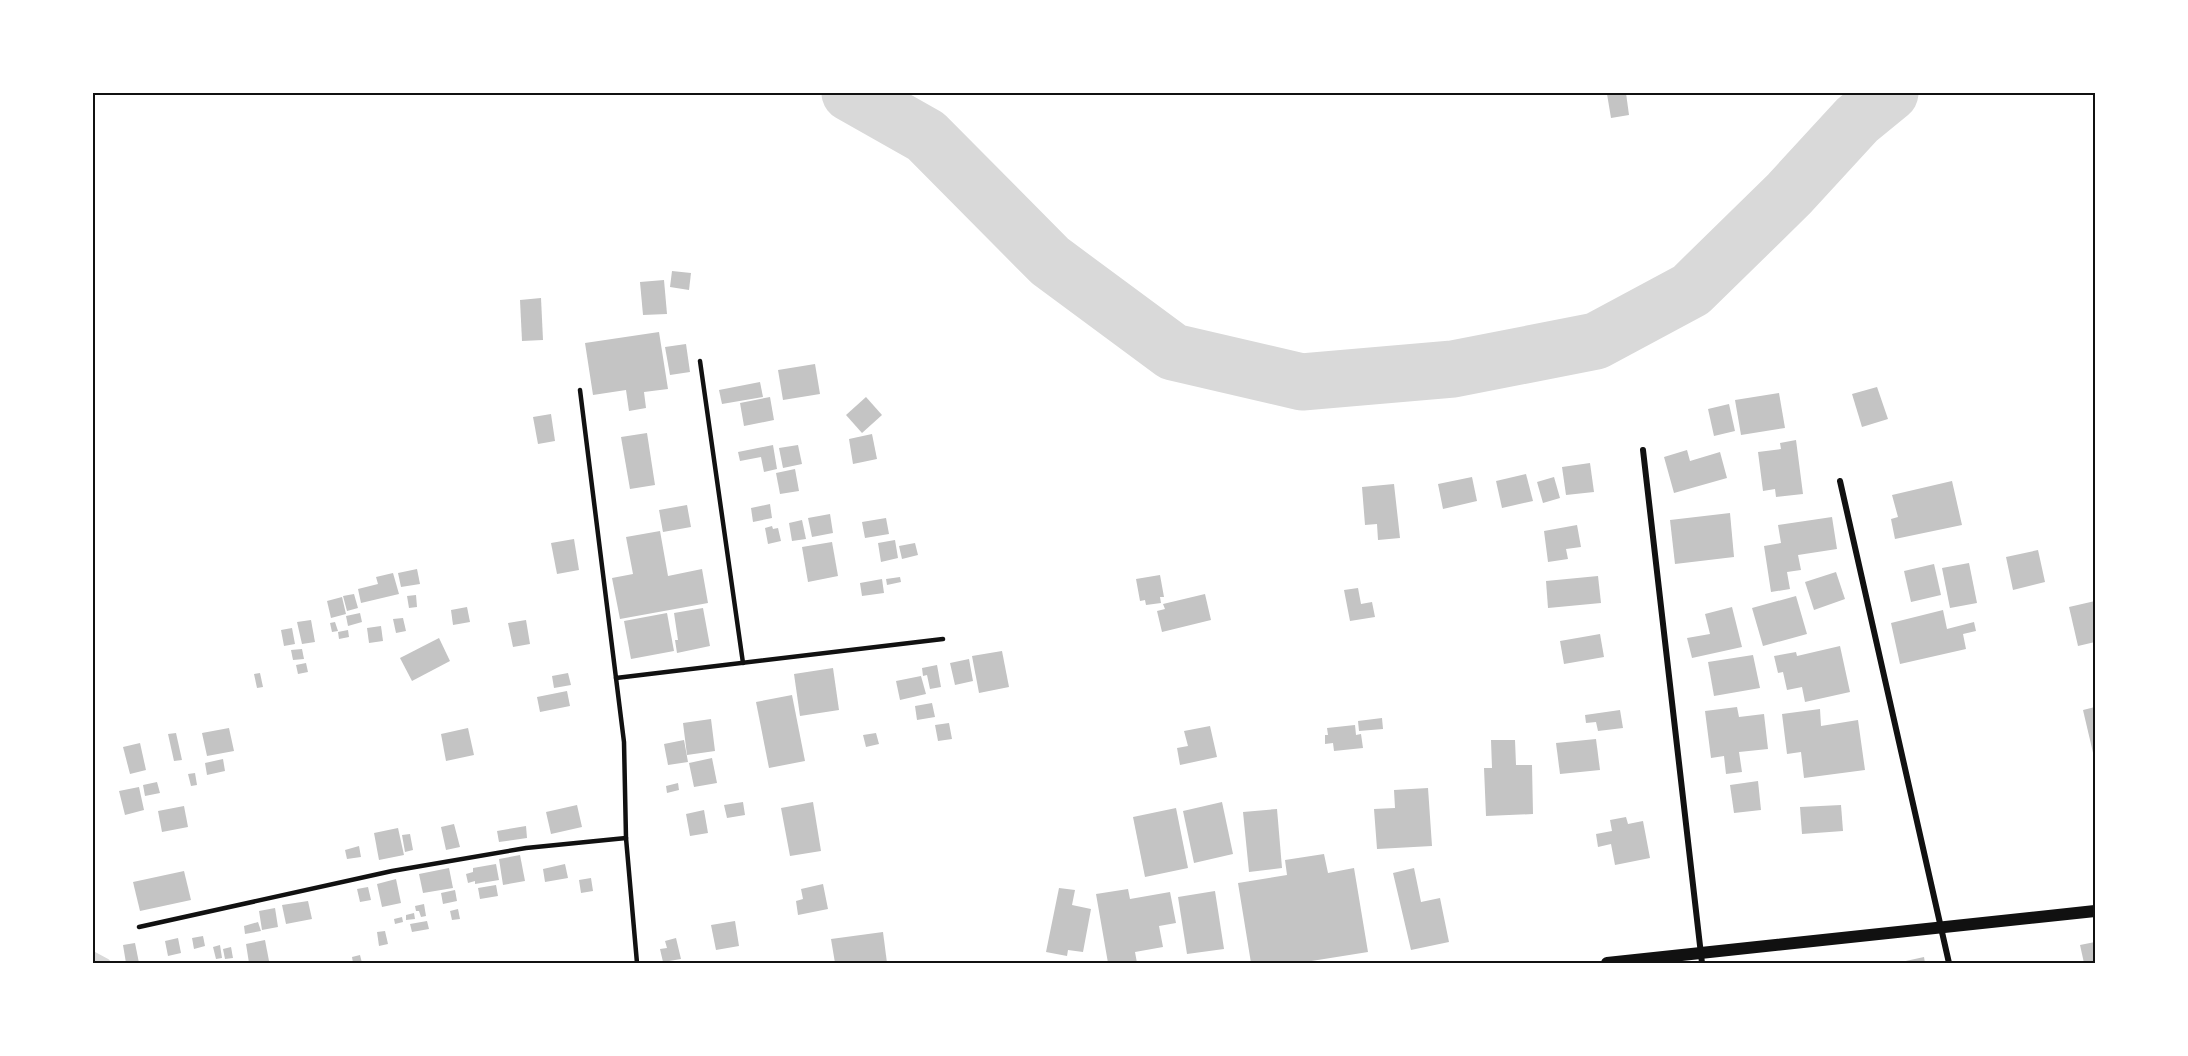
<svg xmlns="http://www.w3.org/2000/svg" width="2188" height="1056" font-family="'Fira Sans',sans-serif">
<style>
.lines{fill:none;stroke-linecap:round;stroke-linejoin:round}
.stream{stroke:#d9d9d9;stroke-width:9}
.river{stroke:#d9d9d9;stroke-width:57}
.building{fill:#c4c4c4}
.service{stroke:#111;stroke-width:4.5}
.minor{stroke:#111;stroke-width:6}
.secondary{stroke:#111;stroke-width:12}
.neatline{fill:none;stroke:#111;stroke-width:2}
</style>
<rect width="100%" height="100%" fill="#fff"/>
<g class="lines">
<polyline class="stream" points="93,956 106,963"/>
<polyline class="river" points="850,93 926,136 1050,261 1173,352 1302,382 1453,369 1596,341 1691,290 1789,194 1857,120 1890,93"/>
</g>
<g class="building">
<polygon points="1626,93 1629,115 1611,118 1607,94"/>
<polygon points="672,271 691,273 689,290 670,287"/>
<polygon points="664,280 667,314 643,315 640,282"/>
<polygon points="541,298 543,340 522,341 520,300"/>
<polygon points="659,332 668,389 644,392 646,408 629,411 626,390 593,395 585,343"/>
<polygon points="686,344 690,372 670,375 665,347"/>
<polygon points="815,364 820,394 783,400 778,370"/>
<polygon points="760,382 763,397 722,404 719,390"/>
<polygon points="1877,387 1888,419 1862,427 1852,394"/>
<polygon points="1779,393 1785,428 1741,435 1735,400"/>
<polygon points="770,397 774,420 744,426 740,403"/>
<polygon points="866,397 882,415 862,433 846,415"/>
<polygon points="1729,404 1735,431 1714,436 1708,409"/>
<polygon points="551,414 555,441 538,444 533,417"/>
<polygon points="647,433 655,485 630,489 621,437"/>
<polygon points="872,434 877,459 853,464 849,439"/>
<polygon points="1796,440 1803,494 1776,497 1775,489 1763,491 1758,452 1781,449 1780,443"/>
<polygon points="773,445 777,469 764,472 761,457 740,461 738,452"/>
<polygon points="798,445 802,464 783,468 779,448"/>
<polygon points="1687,450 1690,461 1720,452 1727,478 1674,493 1664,457"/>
<polygon points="1590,463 1594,492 1566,495 1562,467"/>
<polygon points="795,469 799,491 780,494 776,473"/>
<polygon points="1526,474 1533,501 1502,508 1496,481"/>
<polygon points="1472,477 1477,501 1443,509 1438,484"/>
<polygon points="1554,477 1560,498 1543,503 1537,482"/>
<polygon points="1952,481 1962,525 1895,539 1891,519 1898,517 1892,495"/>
<polygon points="1394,484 1400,538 1378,540 1377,524 1365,525 1362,487"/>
<polygon points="770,504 772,518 753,522 751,508"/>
<polygon points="687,505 691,527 663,532 659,510"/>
<polygon points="1730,513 1734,557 1675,564 1670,520"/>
<polygon points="830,514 833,533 812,537 808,518"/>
<polygon points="1832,517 1837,549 1798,555 1801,570 1787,572 1790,589 1771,592 1764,546 1781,543 1778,525"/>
<polygon points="886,518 889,534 865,538 862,522"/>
<polygon points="802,520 806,539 792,541 789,523"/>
<polygon points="1577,525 1581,547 1566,549 1568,559 1548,562 1544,531"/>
<polygon points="772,526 773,529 778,528 781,541 768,544 765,528"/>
<polygon points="660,531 668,576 702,569 708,603 620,619 612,578 633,574 626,537"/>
<polygon points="574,539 579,570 557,574 551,543"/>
<polygon points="895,540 898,558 881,562 878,543"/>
<polygon points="832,542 838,576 808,582 802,547"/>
<polygon points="915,543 918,555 902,559 899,546"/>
<polygon points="2038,550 2045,582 2013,590 2006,557"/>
<polygon points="1969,563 1977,603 1950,608 1942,568"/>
<polygon points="1934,564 1941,595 1911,602 1904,571"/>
<polygon points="417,569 420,584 401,587 398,573"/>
<polygon points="1836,572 1845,599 1814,610 1805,582"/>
<polygon points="393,573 399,594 361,603 358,589 378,584 376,577"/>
<polygon points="1160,575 1164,597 1160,597 1161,603 1146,605 1145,600 1140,601 1136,579"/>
<polygon points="1598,576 1601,603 1548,608 1546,581"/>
<polygon points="900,577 901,582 887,585 886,579"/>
<polygon points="882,579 884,593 862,596 860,583"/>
<polygon points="1358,588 1361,604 1372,602 1375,617 1350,621 1344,590"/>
<polygon points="354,594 358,608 347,611 343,596"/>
<polygon points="1205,594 1211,620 1162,632 1157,611 1165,609 1163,604"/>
<polygon points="416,595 417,607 409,608 407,596"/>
<polygon points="1796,596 1807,634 1763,646 1752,608"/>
<polygon points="342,597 346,614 331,618 327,601"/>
<polygon points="2095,601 2095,642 2078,646 2069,607"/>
<polygon points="467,607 470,622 453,625 451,610"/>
<polygon points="1732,607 1742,647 1692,658 1687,638 1710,634 1705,614"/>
<polygon points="703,608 710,646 677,653 675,640 678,640 674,613"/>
<polygon points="1943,610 1947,629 1974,622 1976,631 1963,634 1966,649 1900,664 1891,623"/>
<polygon points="360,613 362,622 348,626 346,616"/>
<polygon points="667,613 674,651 631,659 624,621"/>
<polygon points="403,618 406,631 396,633 393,619"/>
<polygon points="311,620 315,642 302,644 297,622"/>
<polygon points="526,620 530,644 513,647 508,623"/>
<polygon points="335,622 338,631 332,632 330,623"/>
<polygon points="381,626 383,641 369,643 367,628"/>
<polygon points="292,628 295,644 284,646 281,630"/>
<polygon points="348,630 349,637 339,639 338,632"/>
<polygon points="1600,634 1604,657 1564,664 1560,641"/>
<polygon points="439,638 450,661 412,681 400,658"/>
<polygon points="1840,646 1850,692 1805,702 1802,687 1787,690 1783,672 1778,673 1774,656 1796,652 1797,656"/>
<polygon points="302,649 304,659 293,660 291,650"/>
<polygon points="1002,651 1009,687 979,693 972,656"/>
<polygon points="1753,655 1760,688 1714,696 1708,662"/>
<polygon points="969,659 973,681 955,685 950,663"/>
<polygon points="306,663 308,672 298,674 296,665"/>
<polygon points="937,665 941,687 930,689 927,675 923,676 922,668"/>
<polygon points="833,668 839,710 800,716 794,674"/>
<polygon points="260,673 263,687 257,688 254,674"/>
<polygon points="568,673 571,685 554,688 552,676"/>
<polygon points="921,676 926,694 900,700 896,681"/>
<polygon points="567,691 570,706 540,712 537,697"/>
<polygon points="792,695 805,761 769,768 756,702"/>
<polygon points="932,703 935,717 917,720 915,706"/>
<polygon points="1737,707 1739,717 1764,714 1768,749 1739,752 1742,772 1726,774 1724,756 1711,758 1705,711"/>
<polygon points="2095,707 2095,757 2094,757 2083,710"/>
<polygon points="1820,709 1821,726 1858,720 1865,770 1804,778 1801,752 1787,754 1782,714"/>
<polygon points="1620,710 1623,728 1598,731 1596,722 1586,723 1585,715"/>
<polygon points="1382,718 1383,729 1359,731 1358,721"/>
<polygon points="711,719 715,751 687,755 683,723"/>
<polygon points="949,723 952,739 938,741 935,725"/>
<polygon points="1355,725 1356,735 1361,734 1363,748 1334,751 1333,743 1325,744 1325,735 1328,735 1327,728"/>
<polygon points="1210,726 1217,757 1180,765 1177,748 1188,746 1184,731"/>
<polygon points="229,728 234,751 207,756 202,733"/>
<polygon points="468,728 474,755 446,761 441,734"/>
<polygon points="176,733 182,760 174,761 168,734"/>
<polygon points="876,733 879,744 866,747 863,735"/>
<polygon points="1596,739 1600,770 1560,774 1556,743"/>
<polygon points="684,740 688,762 668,765 664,744"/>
<polygon points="1491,740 1515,740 1516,765 1532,765 1533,814 1486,816 1484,768 1492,768"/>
<polygon points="140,743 146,770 130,774 123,747"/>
<polygon points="712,758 717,783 694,787 689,763"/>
<polygon points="223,759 225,771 207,775 205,763"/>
<polygon points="195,773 197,785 191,786 188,774"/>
<polygon points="1758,781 1761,810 1734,813 1730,785"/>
<polygon points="157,782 160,793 145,796 143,785"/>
<polygon points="678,783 679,790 667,793 666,786"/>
<polygon points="139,787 144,810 125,815 119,791"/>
<polygon points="1428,788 1432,846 1377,849 1374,809 1395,808 1394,790"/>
<polygon points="743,802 745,815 727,818 724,805"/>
<polygon points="813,802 821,851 790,856 781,808"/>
<polygon points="1222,802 1233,854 1194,863 1183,811"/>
<polygon points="577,805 582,827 551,834 546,812"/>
<polygon points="1841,805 1843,831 1802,834 1800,807"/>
<polygon points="184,806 188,827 162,832 158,811"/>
<polygon points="1176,808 1188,868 1145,877 1133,817"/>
<polygon points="1277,809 1282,868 1249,872 1243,812"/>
<polygon points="704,810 708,833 690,836 686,814"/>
<polygon points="1626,817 1628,824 1643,821 1650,858 1615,865 1611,844 1598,847 1596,834 1612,831 1610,820"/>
<polygon points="454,824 460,847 446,850 441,827"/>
<polygon points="526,826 527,838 499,842 497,831"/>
<polygon points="398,828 404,855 379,860 374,833"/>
<polygon points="410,834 413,850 405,852 402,835"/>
<polygon points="359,846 361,857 347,859 345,850"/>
<polygon points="1324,854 1328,873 1354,868 1368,952 1299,963 1251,963 1238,883 1287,875 1285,860"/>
<polygon points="520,855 525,881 503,885 499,859"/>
<polygon points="496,864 499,880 475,884 475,881 468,883 466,874 473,872 473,868"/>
<polygon points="565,864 568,878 545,882 543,869"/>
<polygon points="449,868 453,888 423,893 419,874"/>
<polygon points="1414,868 1421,902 1440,898 1449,942 1411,950 1393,873"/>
<polygon points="184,871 191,900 140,911 133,882"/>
<polygon points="591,878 593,891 581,893 579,880"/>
<polygon points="396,879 401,903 382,907 377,884"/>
<polygon points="823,884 828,909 798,915 796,901 803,899 801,889"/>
<polygon points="496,885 498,896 480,899 478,888"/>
<polygon points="368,887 371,900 360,902 357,889"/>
<polygon points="1059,888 1075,890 1072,905 1091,909 1083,952 1068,950 1067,956 1046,952"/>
<polygon points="1128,889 1130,899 1170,892 1176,923 1159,926 1163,947 1135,952 1137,963 1108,963 1096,894"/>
<polygon points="455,890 457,901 443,904 441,893"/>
<polygon points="1215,891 1224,949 1187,954 1178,897"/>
<polygon points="308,901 312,919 286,924 282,905"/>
<polygon points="424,904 426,916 421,917 419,911 416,911 415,906"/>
<polygon points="275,908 278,927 262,930 259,911"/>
<polygon points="458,909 460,919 452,920 450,911"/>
<polygon points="414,913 415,919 406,920 406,915"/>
<polygon points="402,917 403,922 395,924 394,919"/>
<polygon points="427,921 429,929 412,932 410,924"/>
<polygon points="735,921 739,946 716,950 711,925"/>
<polygon points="258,922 261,931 245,934 244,926"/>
<polygon points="385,931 388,944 379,946 377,932"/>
<polygon points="883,932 887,963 835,963 831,939"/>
<polygon points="203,936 205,946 194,949 192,938"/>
<polygon points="178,938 181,953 168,956 165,941"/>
<polygon points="676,938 681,959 663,962 660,949 667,948 665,941"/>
<polygon points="265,940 269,961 249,963 246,944"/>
<polygon points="2095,942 2095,963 2084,963 2080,945"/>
<polygon points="135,943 139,963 126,963 123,945"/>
<polygon points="220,945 222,958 216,959 213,947"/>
<polygon points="231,947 233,958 225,959 223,949"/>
<polygon points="360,955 362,963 353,963 352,957"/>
<polygon points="1924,957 1925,963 1901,963 1901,962"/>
</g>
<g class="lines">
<g class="service">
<polyline points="700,361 743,663"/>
<polyline points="580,390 624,742 626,838 637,963"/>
<polyline points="616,678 943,639"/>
<polyline points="139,927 392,871 526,848 626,838"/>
</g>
<g class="minor">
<polyline points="1643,450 1702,963"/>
<polyline points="1840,481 1949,963"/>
</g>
<polyline class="secondary" points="1607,963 2095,911"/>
</g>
<rect width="2188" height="1056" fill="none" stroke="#ffffff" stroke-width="189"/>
<rect x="94" y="94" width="2000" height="868" class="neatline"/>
</svg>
